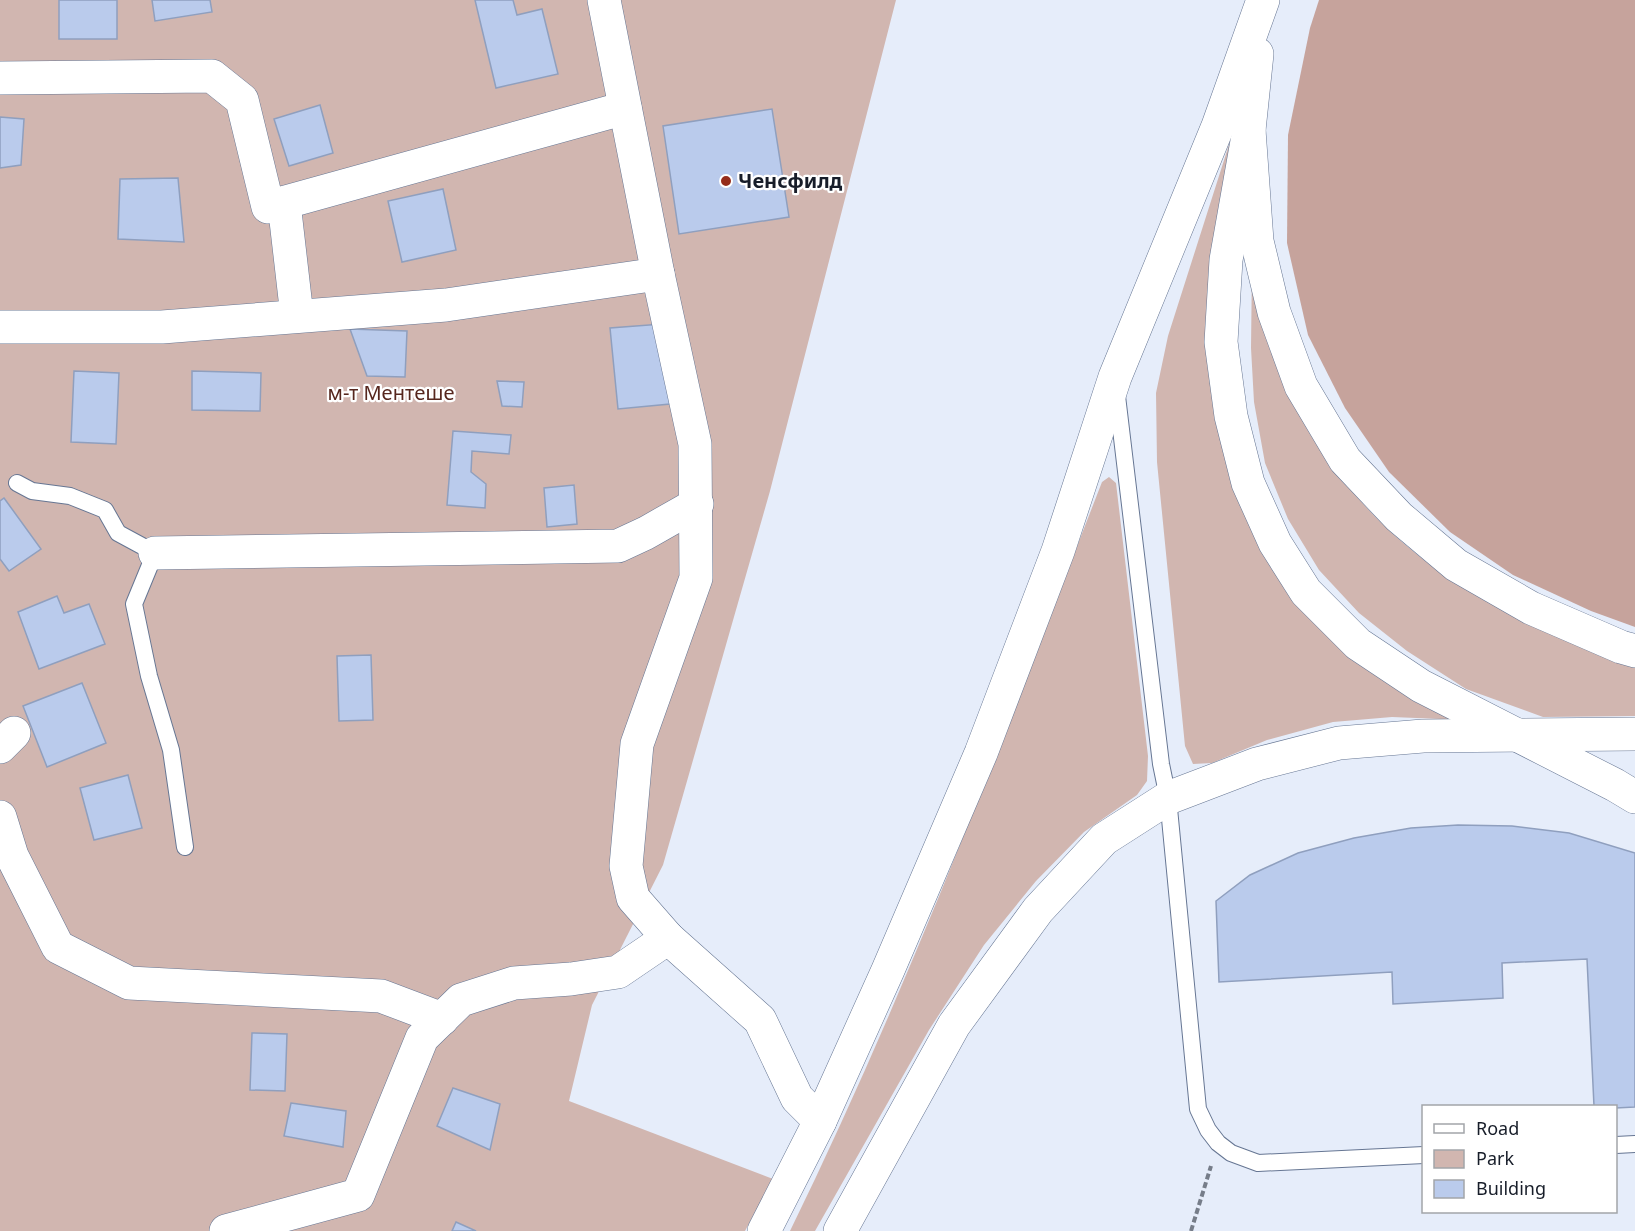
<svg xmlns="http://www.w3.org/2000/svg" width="1635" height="1231" font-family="'Noto Sans',sans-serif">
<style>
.green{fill:#d1b6b0}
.forest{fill:#c6a39c}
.building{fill:#bacbec;stroke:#8f9fbe;stroke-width:1.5}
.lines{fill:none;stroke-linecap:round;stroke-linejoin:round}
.service-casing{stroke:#667693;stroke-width:18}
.minor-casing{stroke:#667693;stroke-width:34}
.secondary-casing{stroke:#667693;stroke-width:34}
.motorway-casing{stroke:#667693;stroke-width:34}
.path{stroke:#767d89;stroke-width:4;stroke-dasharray:6 3;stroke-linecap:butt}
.service{stroke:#fff;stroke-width:16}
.minor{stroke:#fff;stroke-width:33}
.secondary{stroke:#fff;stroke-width:33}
.motorway{stroke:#fff;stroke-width:33}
.poi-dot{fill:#952c1a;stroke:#fff;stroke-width:2}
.labels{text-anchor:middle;stroke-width:4.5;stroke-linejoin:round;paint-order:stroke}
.poi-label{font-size:20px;font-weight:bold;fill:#171d29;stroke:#fff;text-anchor:start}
.park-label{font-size:20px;fill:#56261d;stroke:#fff}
</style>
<rect width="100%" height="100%" fill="#e6edfa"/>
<g class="green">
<polygon points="0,0 896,0 770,491 663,865 592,1005 569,1101 773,1179 745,1231 0,1231"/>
<polygon points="1240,110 1216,313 1258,533 1465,720 1392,717 1333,722 1267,740 1212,763 1193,764 1185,746 1157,462 1156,393 1168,336"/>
<path d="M1252,266C1267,320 1280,375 1305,425C1311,437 1320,448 1328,459C1388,547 1471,599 1568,640C1590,650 1612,660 1635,668V716L1543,717L1466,689L1407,651L1359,613L1319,570L1288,519L1265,463L1254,402L1251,348Z"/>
<path d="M1109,477L1116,483L1148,756L1147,781L1137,795L1084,832L1036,881L984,945L929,1030L815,1231H790C909,988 1004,734 1102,482Z"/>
</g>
<polygon class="forest" points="1319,0 1635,0 1635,627 1591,611 1513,575 1450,532 1389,472 1345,408 1308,335 1287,243 1288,135 1310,28"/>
<g class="building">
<rect x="59" y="0" width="58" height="39"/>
<polygon points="152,0 210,0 212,12 155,21"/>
<polygon points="475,0 513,0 517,15 542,9 558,74 496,88"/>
<polygon points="320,105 333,153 289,166 274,119"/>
<polygon points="772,109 789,217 679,234 663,126"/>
<polygon points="0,117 24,119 21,165 0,168"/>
<polygon points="178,178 184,242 118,239 120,179"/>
<polygon points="443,189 456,250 402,262 388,201"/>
<polygon points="662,324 670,404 618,409 610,328"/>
<polygon points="350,329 407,331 405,377 367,376"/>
<polygon points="74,371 119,373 116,444 71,442"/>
<polygon points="192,371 261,373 260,411 192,410"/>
<polygon points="497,381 524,382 522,407 502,406"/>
<polygon points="453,431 511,435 509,454 472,451 471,472 486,484 485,508 447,505"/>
<polygon points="574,485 577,524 547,527 544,488"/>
<polygon points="4,498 41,549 9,571 0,559 0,501"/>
<polygon points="57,596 64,613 89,604 105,644 39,669 18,612"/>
<polygon points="371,655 373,720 339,721 337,656"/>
<polygon points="82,683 106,743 47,767 23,706"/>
<polygon points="128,775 142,828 94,840 80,788"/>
<polygon points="1458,825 1512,826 1569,833 1635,853 1635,1107 1616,1108 1616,1106 1594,1106 1587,959 1502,963 1503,998 1393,1004 1392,972 1219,982 1216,901 1250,875 1298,853 1354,838 1411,828"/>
<polygon points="252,1033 287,1034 285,1091 250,1090"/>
<polygon points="453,1088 500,1104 490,1150 437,1126"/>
<polygon points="291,1103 346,1111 343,1147 284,1136"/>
<polygon points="456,1222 476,1231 452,1231"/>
</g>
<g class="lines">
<g class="service-casing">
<g id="service">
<polyline points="1117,396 1161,764 1168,798 1198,1109 1208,1130 1218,1143 1231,1153 1258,1163 1424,1155"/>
<polyline points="17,483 32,491 70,496 105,510 118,533 155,553 134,604 149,676 171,750 185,847"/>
<polyline points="1616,1145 1635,1144"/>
</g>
</g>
<g class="minor-casing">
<g id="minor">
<polyline points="604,0 658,274 695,444 696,578 637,744 626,866 633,898 668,938 760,1020 797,1098 820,1121"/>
<polyline points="0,78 212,76 242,100 268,207 625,108"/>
<polyline points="284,203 297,316"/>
<polyline points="0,327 162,327 446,305 658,274"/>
<polyline points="155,553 618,546 646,533 697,504"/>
<polyline points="0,747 14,733"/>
<polyline points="0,817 12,856 58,947 129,983 381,996 442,1019"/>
<polyline points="226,1231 358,1195 422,1038 461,1000 514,983 571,979 618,972 668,938"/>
</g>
</g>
<g class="secondary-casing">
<g id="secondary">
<polyline points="1257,54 1249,130 1257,241 1274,312 1301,386 1345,460 1399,517 1456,565 1531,608 1621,647 1635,651"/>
<polyline points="764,1231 820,1121 888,970 981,753 1058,551 1115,377 1218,126 1263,0"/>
<polyline points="840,1231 954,1025 1038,910 1104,839 1168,798 1257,764 1339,743 1423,736 1635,734"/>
</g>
</g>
<g class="motorway-casing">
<polyline id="motorway" points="1249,130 1226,260 1221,342 1231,416 1248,483 1275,543 1306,592 1358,644 1421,686 1615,785 1635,797"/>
</g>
<polyline class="path" points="1191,1231 1211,1166"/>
<use href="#service" class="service"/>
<use href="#minor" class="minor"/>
<use href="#secondary" class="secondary"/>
<use href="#motorway" class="motorway"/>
</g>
<circle class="poi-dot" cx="726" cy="181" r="6"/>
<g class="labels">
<g class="poi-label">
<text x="738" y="188">Ченсфилд</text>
</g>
<g class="park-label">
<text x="391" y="400">м-т Ментeше</text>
</g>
</g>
<rect x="1422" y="1105" width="195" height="108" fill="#ffffff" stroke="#a2a5a9" stroke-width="1.5"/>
<rect x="1434" y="1124" width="30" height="9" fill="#ffffff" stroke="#a2a5a9" stroke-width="1.5"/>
<text x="1476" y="1135" font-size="18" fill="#171d29">Road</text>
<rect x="1434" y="1150" width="30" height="18" fill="#d1b6b0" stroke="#a2a5a9" stroke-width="1.5"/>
<text x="1476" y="1165" font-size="18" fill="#171d29">Park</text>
<rect x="1434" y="1180" width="30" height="18" fill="#bacbec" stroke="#a2a5a9" stroke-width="1.5"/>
<text x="1476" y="1195" font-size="18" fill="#171d29">Building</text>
</svg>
